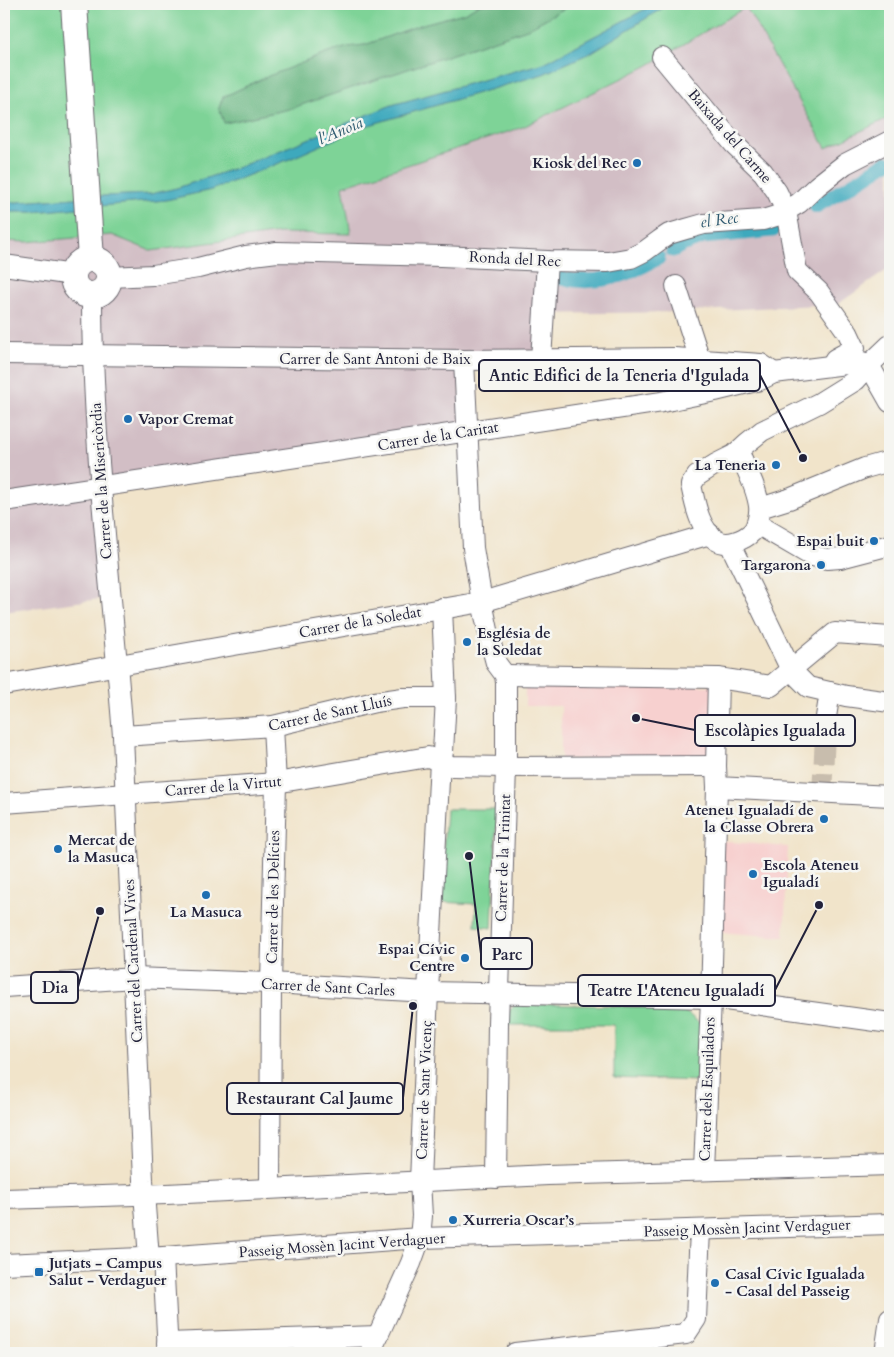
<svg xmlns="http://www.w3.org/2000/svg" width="894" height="1357" font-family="Cardo,serif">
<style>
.built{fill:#f7d0cf}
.industrial{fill:#d2bec5}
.green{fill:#7ed397;stroke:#507a69}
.forest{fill:#66b580;stroke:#446c5e}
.water{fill:#3da9bd;stroke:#30667c}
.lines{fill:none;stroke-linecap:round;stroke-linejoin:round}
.canal{stroke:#3da9bd;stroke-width:15}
.minor-tunnel{stroke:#c8bdad;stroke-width:20;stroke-dasharray:20 10;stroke-linecap:butt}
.minor-casing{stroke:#6a666d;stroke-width:22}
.major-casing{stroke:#6a666d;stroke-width:28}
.minor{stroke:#fff;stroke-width:20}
.major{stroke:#fff;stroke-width:26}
.poi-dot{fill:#1f6fb2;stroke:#f6f6f2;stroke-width:2}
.labels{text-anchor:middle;stroke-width:5;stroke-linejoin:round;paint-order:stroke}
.street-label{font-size:15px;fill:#22223b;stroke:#f6f6f2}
.poi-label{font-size:15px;font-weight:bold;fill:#22223b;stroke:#f6f6f2;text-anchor:start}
.water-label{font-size:16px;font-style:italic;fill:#2d586f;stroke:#f6f6f2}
.leader{fill:none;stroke:#22223b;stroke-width:2}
.callout-dot{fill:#22223b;stroke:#f6f6f2;stroke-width:2}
.callout{fill:#f6f6f2;stroke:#22223b;stroke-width:2}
.callout-label{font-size:16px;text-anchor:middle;font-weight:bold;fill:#22223b}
</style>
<rect width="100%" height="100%" fill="#f6f6f2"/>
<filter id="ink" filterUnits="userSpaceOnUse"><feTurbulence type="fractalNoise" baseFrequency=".02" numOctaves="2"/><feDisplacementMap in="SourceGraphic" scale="10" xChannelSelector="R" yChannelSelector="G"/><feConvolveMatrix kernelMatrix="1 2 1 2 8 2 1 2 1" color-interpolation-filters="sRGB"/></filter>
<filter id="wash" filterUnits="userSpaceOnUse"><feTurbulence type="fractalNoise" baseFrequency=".0096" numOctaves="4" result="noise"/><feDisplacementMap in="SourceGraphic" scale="20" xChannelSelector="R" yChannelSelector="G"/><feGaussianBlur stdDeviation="1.12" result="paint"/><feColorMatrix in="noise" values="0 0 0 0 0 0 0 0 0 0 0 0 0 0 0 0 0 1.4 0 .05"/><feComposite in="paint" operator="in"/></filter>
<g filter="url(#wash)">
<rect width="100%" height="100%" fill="#f1e4ca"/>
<g class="built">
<polygon points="525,682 712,686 710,760 561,759 561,706 525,706"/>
<polygon points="721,841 788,847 784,937 718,932"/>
</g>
<polygon class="industrial" points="746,7 825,147 890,117 890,268 838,304 679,312 535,314 537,357 459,370 463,428 103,483 114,597 4,612 4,241 26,242 112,235 152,251 279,233 351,234 343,186 523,127 647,66"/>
<g class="green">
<polygon points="4,4 480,4 464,13 423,24 365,45 348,47 317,57 255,82 223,97 219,108 225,123 289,109 527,29 572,4 655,4 544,63 392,105 239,167 177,188 151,194 104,196 4,203"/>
<polygon points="669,4 890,4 890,117 826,148 746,7 647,66 523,127 343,186 351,234 279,233 151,251 112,235 26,242 4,241 4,212 33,212 166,200 211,190 292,158 362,127 543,74 592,52"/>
<polygon points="708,361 774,373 715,391"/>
<polygon points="446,809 497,809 492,928 475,926 476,904 440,902"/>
<polygon points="516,1004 679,1007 701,1024 697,1081 614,1078 614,1025 507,1025 507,1013"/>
</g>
<polygon class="forest" points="480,4 572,4 527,29 289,109 224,123 219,108 223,97 266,77 328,53 348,47 365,45 423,24 464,13"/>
<polygon class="water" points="655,4 669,4 592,52 543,74 362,127 292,158 211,190 166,200 33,212 4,212 4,203 104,196 151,194 177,188 239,167 392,105 544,63"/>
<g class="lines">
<g class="canal">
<polyline points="816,206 863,178 886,163"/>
<polyline points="673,250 682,245 703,237 773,230"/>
<path d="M561,278C597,286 626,276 658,258"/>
</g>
</g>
</g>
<g filter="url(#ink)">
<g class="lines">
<polyline class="minor-tunnel" points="822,793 826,717"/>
<g class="minor-casing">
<g id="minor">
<polyline points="662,57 734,144 763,172 777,192 786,211 797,271 819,292 848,333 855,348 835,359 832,364"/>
<polyline points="4,265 73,275"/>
<polyline points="110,277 153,275 198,268 246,256 277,252 441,256 547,261 608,262 631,258 645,251 660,240 669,234 686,229 704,224 763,220 779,215 799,203 817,186 845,164 890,141"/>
<polyline points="676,286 700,360"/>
<path d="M92,296C92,443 112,590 123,736L143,1180L149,1258"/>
<polyline points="4,354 464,360 674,358 761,364 774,373"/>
<polyline points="464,360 473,548 482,602 491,644 496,663 505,675 506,683 506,767 498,1023 496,1178"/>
<polyline points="541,360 547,261"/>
<path d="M734,455L742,459C749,474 757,490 759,506C760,513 757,527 752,532C744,540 727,547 716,540C699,529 695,503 691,485L697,476L716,464L734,455L747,443L762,431L819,403L856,380L869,365L890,345"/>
<polyline points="4,501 662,402 715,391 760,380 774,373 862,362 869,365 890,402"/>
<polyline points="760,508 789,499 865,468 890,461"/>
<polyline points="757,524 812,556 827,559 840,558 890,545"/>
<polyline points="730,544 791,670 808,687 846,696 890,702"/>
<polyline points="505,675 718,678 771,686 835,633 890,637"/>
<polyline points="4,685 482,602 710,534"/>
<polyline points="826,717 830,692"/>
<polyline points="123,736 273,726 375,702 403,698 446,698"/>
<polyline points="717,787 890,796"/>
<polyline points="4,803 276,783 428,757 440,761 451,766 506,767 716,766"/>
<polyline points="4,987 134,978 271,983 428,992 711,998 890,1023"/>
<polyline points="704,1170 711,998 717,787 716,766 718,678"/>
<polyline points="270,1188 271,983 276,783 273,726"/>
<polyline points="4,1199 167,1194 548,1175 890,1165"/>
<polyline points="163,1257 168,1353"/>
<polyline points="4,1264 163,1257 420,1238 890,1224"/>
<polyline points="167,1343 378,1336"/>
<polyline points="370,1353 411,1263 420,1238 422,1216 420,1181 428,992 440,761 443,752 446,698 442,608"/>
<polyline points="515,1353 686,1334 696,1319 700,1230"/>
<polyline points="885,1353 890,1319"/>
</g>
</g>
<g class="major-casing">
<g id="major">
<polyline points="74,4 91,259"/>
<circle cx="91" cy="277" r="18"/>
</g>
</g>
<use href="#minor" class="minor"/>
<use href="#major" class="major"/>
</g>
</g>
<g class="poi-dot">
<circle cx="637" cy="163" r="5"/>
<circle cx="128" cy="419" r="5"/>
<circle cx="776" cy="465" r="5"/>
<circle cx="874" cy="541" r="5"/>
<circle cx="821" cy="565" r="5"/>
<circle cx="467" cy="642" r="5"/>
<circle cx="824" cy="819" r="5"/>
<circle cx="58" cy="849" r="5"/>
<circle cx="753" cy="874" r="5"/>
<circle cx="206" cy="895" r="5"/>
<circle cx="465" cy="958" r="5"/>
<circle cx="453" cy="1220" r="5"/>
<rect x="34" y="1267" width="10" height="10" rx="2.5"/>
<circle cx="715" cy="1283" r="5"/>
</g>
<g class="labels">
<g class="street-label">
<text transform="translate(730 136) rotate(49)" y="5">Baixada del Carme</text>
<text transform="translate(515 259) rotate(3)" y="5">Ronda del Rec</text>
<text x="375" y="364">Carrer de Sant Antoni de Baix</text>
<text transform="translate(438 436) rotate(-9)" y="5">Carrer de la Caritat</text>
<text transform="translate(101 481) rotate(-94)" y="5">Carrer de la Misericòrdia</text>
<text transform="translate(360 622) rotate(-10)" y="5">Carrer de la Soledat</text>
<text transform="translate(330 713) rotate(-12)" y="5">Carrer de Sant Lluís</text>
<text transform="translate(223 786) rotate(-5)" y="5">Carrer de la Virtut</text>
<text transform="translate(503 858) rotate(-88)" y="5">Carrer de la Trinitat</text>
<text transform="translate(273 897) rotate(-89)" y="5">Carrer de les Delícies</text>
<text transform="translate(133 961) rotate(-93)" y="5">Carrer del Cardenal Vives</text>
<text transform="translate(328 987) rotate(3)" y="5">Carrer de Sant Carles</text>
<text transform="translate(707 1089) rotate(-88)" y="5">Carrer dels Esquiladors</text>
<text transform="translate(424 1090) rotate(-88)" y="5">Carrer de Sant Vicenç</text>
<text transform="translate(747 1228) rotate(-2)" y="5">Passeig Mossèn Jacint Verdaguer</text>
<text transform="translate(342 1245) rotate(-4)" y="5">Passeig Mossèn Jacint Verdaguer</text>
</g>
<g class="poi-label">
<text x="627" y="168" text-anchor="end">Kiosk del Rec</text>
<text x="138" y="424">Vapor Cremat</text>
<text x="766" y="470" text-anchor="end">La Teneria</text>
<text x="864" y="546" text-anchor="end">Espai buit</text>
<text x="811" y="570" text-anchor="end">Targarona</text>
<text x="477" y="638">Església de<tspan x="477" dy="17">la Soledat</tspan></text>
<text x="814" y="815" text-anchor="end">Ateneu Igualadí de<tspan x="814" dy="17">la Classe Obrera</tspan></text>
<text x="68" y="845">Mercat de<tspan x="68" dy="17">la Masuca</tspan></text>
<text x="763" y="870">Escola Ateneu<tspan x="763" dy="17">Igualadí</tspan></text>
<text x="206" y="917" text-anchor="middle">La Masuca</text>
<text x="455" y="954" text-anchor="end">Espai Cívic<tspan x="455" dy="17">Centre</tspan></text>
<text x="463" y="1225">Xurreria Oscar’s</text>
<text x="49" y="1268">Jutjats - Campus<tspan x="49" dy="17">Salut - Verdaguer</tspan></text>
<text x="725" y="1279">Casal Cívic Igualada<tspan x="725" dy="17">- Casal del Passeig</tspan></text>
</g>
<g class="water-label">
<text transform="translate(340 130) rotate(-23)" y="6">l'Anoia</text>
<text transform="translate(719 219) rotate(-8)" y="6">el Rec</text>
</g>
</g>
<path class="leader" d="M803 458L760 375M636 718L695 730M469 856L481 954M100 911L78 987M819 905L775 990M413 1006L403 1098"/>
<g class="callout-dot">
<circle cx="803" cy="458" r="5"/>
<circle cx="636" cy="718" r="5"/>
<circle cx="469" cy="856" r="5"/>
<circle cx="100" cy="911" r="5"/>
<circle cx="819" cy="905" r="5"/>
<circle cx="413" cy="1006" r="5"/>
</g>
<g class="callout">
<rect x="479" y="360" width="281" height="31" rx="5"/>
<rect x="695" y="715" width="160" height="31" rx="5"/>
<rect x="481" y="938" width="51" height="31" rx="5"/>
<rect x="31" y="972" width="47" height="31" rx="5"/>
<rect x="578" y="975" width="197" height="31" rx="5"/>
<rect x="227" y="1083" width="176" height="31" rx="5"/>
</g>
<g class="callout-label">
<text x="619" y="381">Antic Edifici de la Teneria d'Igulada</text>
<text x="775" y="736">Escolàpies Igualada</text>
<text x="507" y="960">Parc</text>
<text x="55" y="993">Dia</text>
<text x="676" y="996">Teatre L'Ateneu Igualadí</text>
<text x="315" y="1104">Restaurant Cal Jaume</text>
</g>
<rect width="894" height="1357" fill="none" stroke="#f6f6f2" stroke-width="20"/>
</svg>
